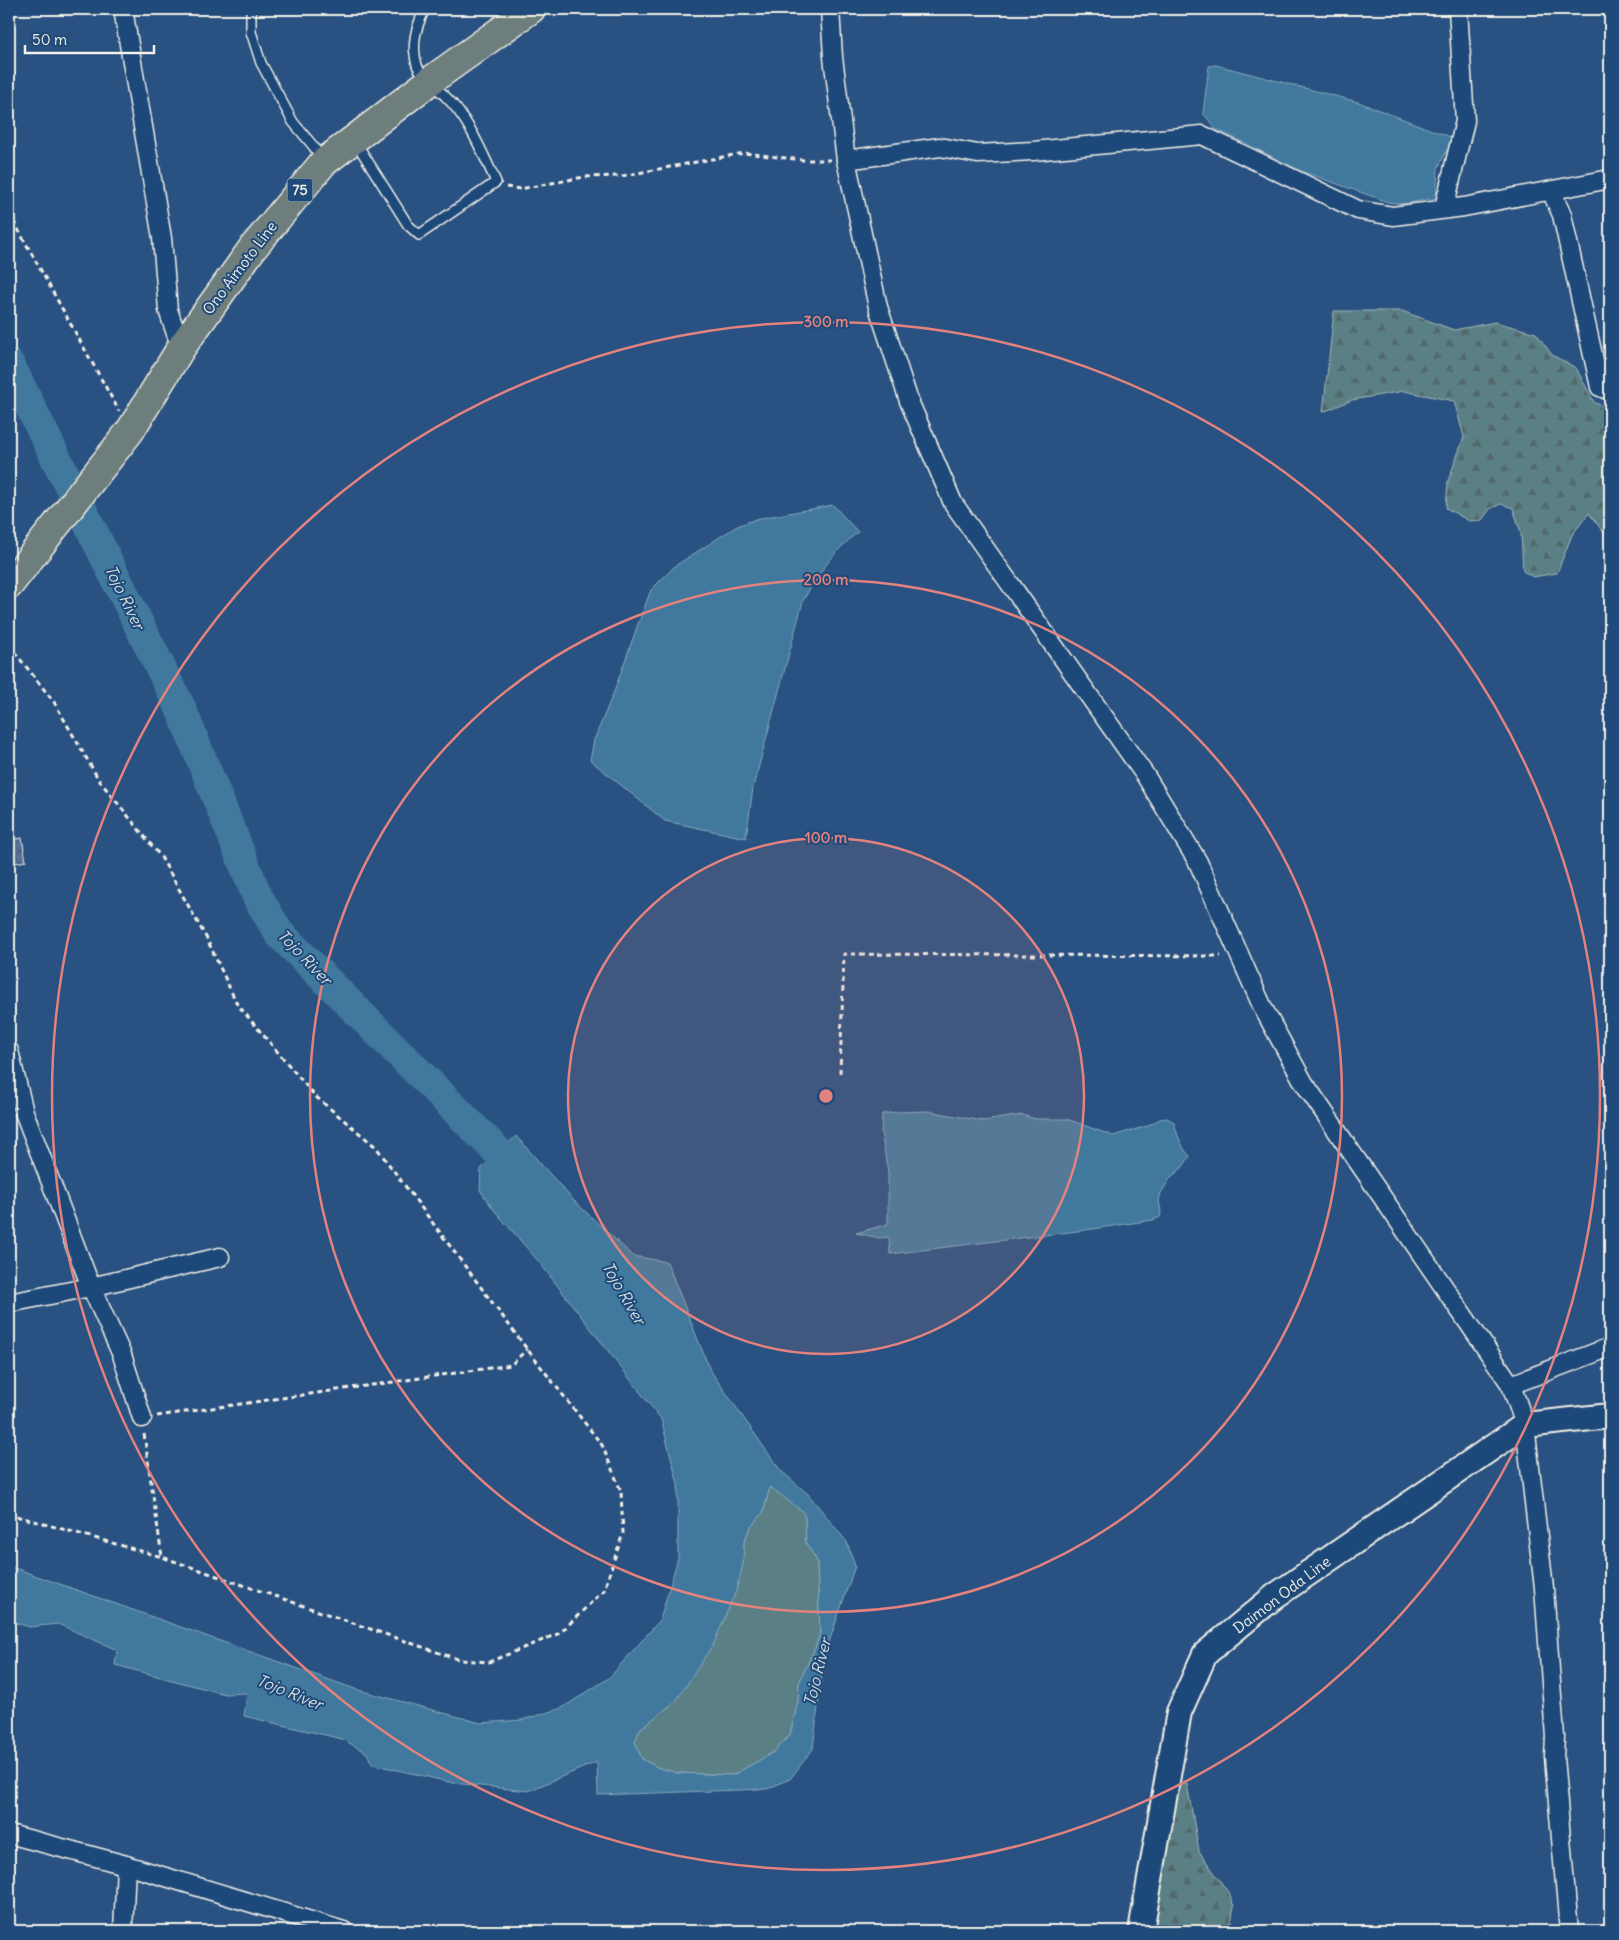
<svg xmlns="http://www.w3.org/2000/svg" width="1619" height="1940" font-family="Delius,sans-serif">
<style>
.green{fill:#5a8086;stroke:#a7b8b7}
.forest{fill:url(#forest-firs);stroke:#a7b8b7}
.water{fill:#41799d;stroke:#89a9bb;fill-rule:evenodd}
.lines{fill:none;stroke-linecap:round;stroke-linejoin:round}
.river{stroke:#41799d;stroke-width:31}
.building{fill:url(#building-cross-hatch);stroke:#f4f1e8}
.lane-casing{stroke:#f4f1e8;stroke-width:12}
.street-casing{stroke:#f4f1e8;stroke-width:21}
.secondary-casing{stroke:#f4f1e8;stroke-width:28}
.primary-casing{stroke:#f4f1e8;stroke-width:31}
.path{stroke:#f4f1e8;stroke-width:3;stroke-dasharray:5 4;stroke-linecap:butt}
.lane{stroke:#1f4a7a;stroke-width:9}
.street{stroke:#1f4a7a;stroke-width:18}
.secondary{stroke:#1f4a7a;stroke-width:24}
.primary{stroke:#6d7e7c;stroke-width:28}
.ring{fill:none;stroke:#e4827e;stroke-width:2.5}
.labels{text-anchor:middle;stroke-width:4;stroke-linejoin:round;paint-order:stroke}
.shield{fill:#1f4a7a;stroke:#b4bfc7;stroke-width:1}
.shield-label{font-size:14px;font-weight:bold;fill:#f4f1e8}
.street-label{font-size:15px;fill:#f4f1e8;stroke:#1f4a7a}
.water-label{font-size:16px;font-style:italic;fill:#d9dfdd;stroke:#1f4a7a}
.centre{fill:#e4827e;stroke:#1f4a7a;stroke-width:2.5}
.ring-label{font-size:15px;text-anchor:middle;font-weight:bold;fill:#e4827e;stroke:#1f4a7a;stroke-width:4;stroke-linejoin:round;paint-order:stroke}
</style>
<defs>
<pattern id="forest-firs" width="22" height="20" patternUnits="userSpaceOnUse" patternTransform="scale(1.25)"><rect width="22" height="20" fill="#5a8086"/><path d="M5 1l3.5 6h-7zM16 11l3.5 6h-7z" fill="#526769"/></pattern>
<pattern id="building-cross-hatch" width="8" height="8" patternUnits="userSpaceOnUse" patternTransform="scale(1.25)"><rect width="8" height="8" fill="#5673a2"/><path d="M0 0l8 8M0 8l8-8" fill="none" stroke="#505e74"/></pattern>
</defs>
<rect width="100%" height="100%" fill="#295181"/>
<filter id="ink" filterUnits="userSpaceOnUse"><feTurbulence type="fractalNoise" baseFrequency=".02" numOctaves="2"/><feDisplacementMap in="SourceGraphic" scale="10" xChannelSelector="R" yChannelSelector="G"/><feConvolveMatrix kernelMatrix="1 2 1 2 8 2 1 2 1" color-interpolation-filters="sRGB"/></filter>
<g filter="url(#ink)">
<polygon class="green" points="770,1486 802,1510 805,1517 806,1543 817,1561 820,1633 816,1646 799,1683 798,1702 790,1735 774,1752 733,1775 677,1773 659,1768 642,1759 635,1742 640,1729 676,1701 743,1564 744,1541 750,1528 763,1513"/>
<g class="forest">
<polygon points="1334,311 1402,311 1454,330 1495,322 1536,333 1552,355 1576,368 1594,402 1610,410 1610,549 1604,533 1589,513 1572,535 1557,573 1533,577 1523,571 1521,533 1513,508 1501,504 1490,509 1482,520 1469,521 1446,508 1448,481 1464,437 1454,401 1404,391 1352,400 1323,412"/>
<polygon points="1187,1784 1199,1851 1230,1895 1234,1907 1229,1931 1153,1931 1172,1786"/>
</g>
<g class="water">
<polygon points="1216,65 1358,102 1453,138 1438,168 1436,198 1402,204 1388,202 1301,171 1216,129 1203,113 1209,66"/>
<path d="M833,505L858,532C835,550 817,575 803,601L753,788L746,838L665,821L590,760L594,740L614,692L638,624L651,590L675,566L737,526L756,519Z"/>
<path d="M928,1111L983,1121L1022,1115L1036,1119H1067L1113,1136L1147,1126L1160,1119L1167,1118L1174,1122C1177,1133 1181,1148 1190,1156L1182,1168L1171,1177L1161,1193L1159,1201L1161,1212L1160,1217L1153,1220L1086,1230L890,1254L889,1237L879,1238L856,1233L888,1224V1172L881,1132L882,1114L896,1112Z"/>
<path d="M516,1136L573,1200L633,1256L667,1262L710,1370L780,1470L808,1494L847,1542L855,1566L824,1657L813,1749L790,1779L767,1789L598,1795L597,1762L528,1791L453,1783L372,1764L367,1753L342,1739L244,1716L247,1693L225,1694L115,1665L117,1650L58,1624L30,1627L9,1621V1566L355,1689L481,1723L522,1720L562,1708L609,1678L660,1620L678,1558V1484L661,1419L539,1262L494,1210L480,1190L481,1169ZM770,1487L802,1511L805,1517L806,1543L817,1561L820,1633L816,1646L799,1683L798,1702L790,1735L774,1752L733,1775L677,1773L659,1768L642,1759L635,1742L640,1729L676,1701L714,1643L736,1591L743,1564L744,1541L750,1528L763,1513Z"/>
</g>
<g class="lines">
<polyline class="river" points="9,364 181,709 258,898 279,933 528,1182"/>
</g>
<polygon class="building" points="22,838 26,861 9,864 9,840"/>
<g class="lines">
<g class="lane-casing">
<g id="lane">
<polyline points="251,9 251,32 261,63 293,122 314,147 322,160"/>
<path d="M355,141L408,225L419,235L496,182C482,152 469,119 445,96C438,89 419,73 417,65C411,44 416,27 425,9"/>
</g>
</g>
<g class="street-casing">
<g id="street">
<polyline points="123,9 162,238 168,310 181,348"/>
<polyline points="830,9 833,57 846,160 878,307 909,401 953,503 1145,775 1198,862 1263,1008 1304,1083 1511,1385 1525,1425 1544,1588 1555,1737 1554,1757 1569,1931"/>
<polyline points="846,160 940,147 978,154 1033,151 1202,135 1358,210 1393,216 1464,207 1610,179"/>
<polyline points="1551,191 1562,215 1600,387 1610,391"/>
<polyline points="1444,208 1465,121 1458,9"/>
<polyline points="9,1051 24,1112 91,1287 122,1355 142,1418"/>
<polyline points="9,1303 91,1287 220,1257"/>
<polyline points="1511,1385 1610,1347"/>
<polyline points="9,1834 126,1865 344,1931"/>
<polyline points="123,1931 126,1865"/>
</g>
</g>
<g class="secondary-casing">
<polyline id="secondary" points="1141,1931 1179,1712 1205,1654 1275,1596 1525,1425 1610,1416"/>
</g>
<g class="primary-casing">
<polyline id="primary" points="9,585 130,431 181,348 252,249 323,163 430,81 531,9"/>
</g>
<g class="path">
<polyline points="506,187 520,189 584,177 622,176 744,153 803,160 830,160"/>
<polyline points="9,213 119,411"/>
<polyline points="9,645 54,702 99,780 161,857 207,939 237,1004 315,1096 376,1147 527,1349 602,1445 621,1491 623,1533 604,1590 560,1633 489,1662 460,1660 162,1557 9,1514"/>
<polyline points="840,1073 844,954 1221,956"/>
<polyline points="157,1416 511,1365 527,1349"/>
<polyline points="144,1434 162,1557"/>
</g>
<use href="#lane" class="lane"/>
<use href="#street" class="street"/>
<use href="#secondary" class="secondary"/>
<use href="#primary" class="primary"/>
</g>
</g>
<circle cx="826" cy="1096" r="258" fill="#e4827e" fill-opacity=".12"/>
<g class="ring">
<circle cx="826" cy="1096" r="258"/>
<circle cx="826" cy="1096" r="516"/>
<circle cx="826" cy="1096" r="774"/>
</g>
<g class="labels">
<rect class="shield" x="287.5" y="178.5" width="25" height="23" rx="4"/>
<g class="shield-label">
<text x="300" y="195">75</text>
</g>
<g class="street-label">
<text transform="translate(240 268) rotate(-53)" y="5">Ono Aimoto Line</text>
<text transform="translate(1282 1595) rotate(-37)" y="5">Daimon Oda Line</text>
</g>
<g class="water-label">
<text transform="translate(125 597) rotate(64)" y="6">Tojo River</text>
<text transform="translate(305 957) rotate(46)" y="6">Tojo River</text>
<text transform="translate(624 1293) rotate(60)" y="6">Tojo River</text>
<text transform="translate(817 1672) rotate(-76)" y="6">Tojo River</text>
<text transform="translate(290 1692) rotate(22)" y="6">Tojo River</text>
</g>
</g>
<circle cx="826" cy="1096" r="8" class="centre"/>
<g class="ring-label">
<text x="826" y="327">300 m</text>
<text x="826" y="585">200 m</text>
<text x="826" y="843">100 m</text>
</g>
<rect width="1619" height="1940" fill="none" stroke="#1f4a7a" stroke-width="30"/>
<rect x="15" y="15" width="1589" height="1910" fill="none" stroke="#f4f1e8" stroke-width="2" filter="url(#ink)"/>
<path d="M25 45v8h129v-8" fill="none" stroke="#f4f1e8" stroke-width="2.5"/>
<text x="32" y="45" font-size="15" fill="#f4f1e8" stroke="#1f4a7a" stroke-width="4" paint-order="stroke">50 m</text>
</svg>
